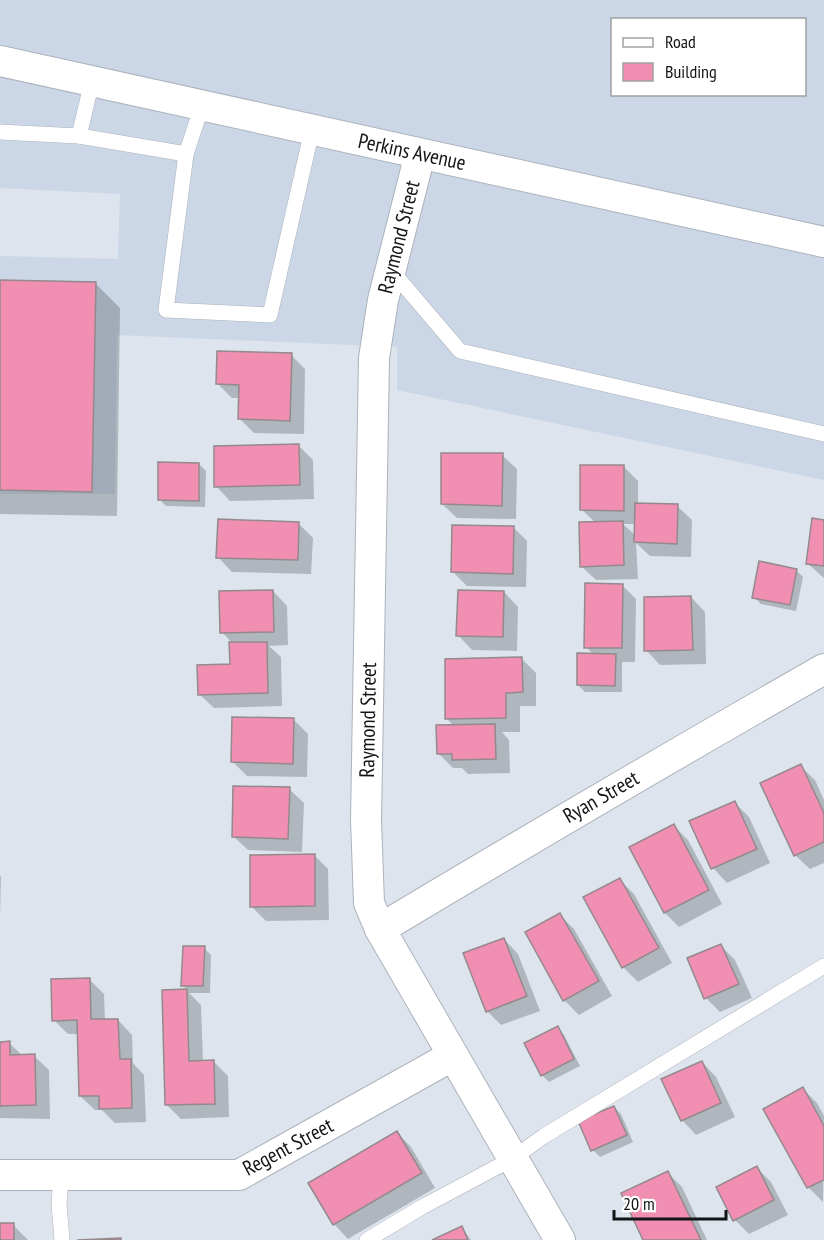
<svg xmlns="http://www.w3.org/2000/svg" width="824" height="1240" font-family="'PT Sans Narrow',sans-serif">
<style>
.built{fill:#cbd7e6;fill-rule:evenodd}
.shadow{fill:#0003;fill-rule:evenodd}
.building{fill:#f08fb1;stroke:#94898c;stroke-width:1.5}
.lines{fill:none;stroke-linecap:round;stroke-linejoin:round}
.service-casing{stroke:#acb3bc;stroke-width:16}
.minor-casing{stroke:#acb3bc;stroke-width:32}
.service{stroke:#fff;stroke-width:15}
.minor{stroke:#fff;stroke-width:30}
.labels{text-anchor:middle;stroke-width:5;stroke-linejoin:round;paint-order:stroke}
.street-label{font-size:21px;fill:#121417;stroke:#fff}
</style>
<rect width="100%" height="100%" fill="#dde4ed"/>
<path class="built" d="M0,0H824V480L397,390V347L117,335L115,494H0V256L118,259L120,194L0,188ZM612,20H804V94H612Z"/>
<g class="shadow">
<polygon points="0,281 95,283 120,308 117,516 0,514"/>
<polygon points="291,355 305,369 304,434 254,433 240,419 240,398 232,398 217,383"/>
<polygon points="299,446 313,460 314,499 230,501 216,486"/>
<polygon points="502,455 517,469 516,519 457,518 442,504"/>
<polygon points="199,464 206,471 205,507 166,506 159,499"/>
<path d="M624,467L638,481V505L677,506L692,520L691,557L650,556L636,543L638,579L596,580L581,566L596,523L581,509ZM623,524H636V536Z"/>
<polygon points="824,521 824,578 807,563"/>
<polygon points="298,523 313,538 311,574 232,572 218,557"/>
<polygon points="513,527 527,541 526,587 467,586 453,572"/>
<polygon points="796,570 803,577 796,611 761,604 754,597"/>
<polygon points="622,585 636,599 635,662 622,662 622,692 585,692 578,685 594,655 586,647"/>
<polygon points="273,591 287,606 288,645 269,646 281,657 282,706 214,708 199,694 231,665 233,644 222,632"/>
<polygon points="504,592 518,607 517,651 472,650 458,635"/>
<polygon points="691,597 705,612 706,664 660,665 646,650"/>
<polygon points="522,659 536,673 536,706 520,706 520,732 502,732 509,740 510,773 468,774 462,768 453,768 439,754 454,726 447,719"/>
<polygon points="294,720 308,734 307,777 247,776 232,761"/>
<polygon points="800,766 815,780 824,800 824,863 810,869 795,855"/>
<polygon points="289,789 304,803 302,852 248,850 233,836"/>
<polygon points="734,802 749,817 770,863 727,883 713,868"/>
<polygon points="674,826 688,840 722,904 679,927 665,913 631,848"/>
<polygon points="314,855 328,869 329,920 266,921 252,907"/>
<polygon points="0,876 1,877 0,917"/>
<polygon points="620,880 634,894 672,963 638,982 623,967 585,898"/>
<polygon points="560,915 574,929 612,996 579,1015 564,1000 527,933"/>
<polygon points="504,939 518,954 540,1011 501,1025 487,1011"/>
<polygon points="721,946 735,960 752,998 720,1012 706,998"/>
<polygon points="204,948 211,955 210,993 189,993 201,1005 203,1062 213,1061 228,1076 229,1117 181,1119 166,1104 163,991 188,990 183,986"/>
<polygon points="90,980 104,994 105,1021 118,1020 132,1035 133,1063 144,1075 146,1122 115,1123 102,1110 95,1110 80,1096 79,1034 68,1034 54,1020"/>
<polygon points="557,1028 564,1035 580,1066 549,1082 542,1075"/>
<polygon points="0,1043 9,1043 23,1056 34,1056 49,1070 50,1119 0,1118"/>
<polygon points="702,1062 716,1077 735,1117 696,1135 682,1120"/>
<polygon points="803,1089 817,1103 824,1116 823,1202 809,1188 765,1109"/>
<polygon points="614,1107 621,1114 633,1142 600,1157 593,1150"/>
<polygon points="397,1133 411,1147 435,1188 348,1239 334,1224"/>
<polygon points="757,1168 771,1182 788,1215 749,1234 735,1220"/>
<polygon points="668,1173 682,1187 707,1240 645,1240"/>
<polygon points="0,1225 13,1225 28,1240 0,1240"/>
<polygon points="462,1228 471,1240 435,1240"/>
</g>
<g class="building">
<polygon points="0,280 96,282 92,492 0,490"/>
<polygon points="217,351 292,353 290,421 238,419 239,385 216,384"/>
<polygon points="299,444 300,485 214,487 214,446"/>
<polygon points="441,453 503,453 502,506 441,504"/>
<polygon points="158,462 199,463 199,501 158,500"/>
<polygon points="580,465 624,465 624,511 580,510"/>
<polygon points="635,503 678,504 677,544 634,542"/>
<polygon points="812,518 824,520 824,566 806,564"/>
<polygon points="218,519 299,522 298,560 216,558"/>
<polygon points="623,521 624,565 580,567 579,522"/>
<polygon points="452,525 514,526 513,574 451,572"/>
<polygon points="759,561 797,569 790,605 752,598"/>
<polygon points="585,583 623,584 622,648 584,648"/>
<polygon points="273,590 274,632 220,633 219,591"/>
<polygon points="458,590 504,591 503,637 456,636"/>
<polygon points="691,596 693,650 644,651 644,597"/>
<polygon points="229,642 267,642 268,693 198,695 197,665 230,664"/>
<polygon points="577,653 616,654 615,686 577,685"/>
<polygon points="522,657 523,692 506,693 506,718 445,719 445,659"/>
<polygon points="232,717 294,718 293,764 231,762"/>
<polygon points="495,724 496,759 452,760 452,754 437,754 436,725"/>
<polygon points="801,764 824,813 824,842 794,856 760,783"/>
<polygon points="233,786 290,787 288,839 232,837"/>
<polygon points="735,801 757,849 711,869 689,821"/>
<polygon points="674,824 709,890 664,913 629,847"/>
<polygon points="315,854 315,906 250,907 250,855"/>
<polygon points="620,878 659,948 622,968 583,897"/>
<polygon points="560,913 599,981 563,1001 525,932"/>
<polygon points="504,938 527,996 486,1012 463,953"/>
<polygon points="721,944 739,984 704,999 687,958"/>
<polygon points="183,946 205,946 203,986 181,986"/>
<polygon points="90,978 91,1019 118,1019 120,1059 131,1059 132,1108 99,1109 99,1096 79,1096 77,1020 52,1021 51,979"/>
<polygon points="187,989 189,1061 214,1060 215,1104 165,1105 162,990"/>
<polygon points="558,1026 574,1059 541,1076 524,1043"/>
<polygon points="10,1041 10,1055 35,1054 36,1105 0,1106 0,1042"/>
<polygon points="702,1061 721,1103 681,1121 661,1079"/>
<polygon points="803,1087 824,1126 824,1180 807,1188 763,1109"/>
<polygon points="614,1106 627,1135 591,1151 578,1121"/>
<polygon points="397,1131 422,1173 333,1225 308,1183"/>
<polygon points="757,1166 774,1200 733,1221 716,1187"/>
<polygon points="668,1171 701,1240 643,1240 621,1193"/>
<rect x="0" y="1223" width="14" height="17"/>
<polygon points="462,1226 468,1240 432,1240"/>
<polygon points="121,1238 121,1240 77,1240"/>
</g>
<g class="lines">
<g class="service-casing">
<g id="service">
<polyline points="202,106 186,154 166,310 270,315 312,130"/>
<polyline points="0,132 79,136 92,81"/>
<polyline points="79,136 186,154"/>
<polyline points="391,270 460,351 824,434"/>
<polyline points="61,1176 59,1204 62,1240"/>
<polyline points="367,1240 422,1207 512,1159 544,1136 824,966"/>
</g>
</g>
<g class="minor-casing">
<g id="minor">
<polyline points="0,61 824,242"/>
<polyline points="420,154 383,300 374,358 366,820 369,903 380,929 560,1240"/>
<path d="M380,929C527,841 675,754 824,669"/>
<polyline points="0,1175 239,1175 452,1056"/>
</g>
</g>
<use href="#service" class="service"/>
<use href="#minor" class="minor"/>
</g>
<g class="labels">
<g class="street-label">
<text transform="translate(412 152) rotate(12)" y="7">Perkins Avenue</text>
<text transform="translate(399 237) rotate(-76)" y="7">Raymond Street</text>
<text transform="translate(368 720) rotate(-89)" y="7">Raymond Street</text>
<text transform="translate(601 797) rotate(-30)" y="7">Ryan Street</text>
<text transform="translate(288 1147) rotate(-28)" y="7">Regent Street</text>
</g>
</g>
<rect x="611" y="18" width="195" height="78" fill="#ffffff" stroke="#a0a1a2" stroke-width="1.5"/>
<rect x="623" y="38" width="30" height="9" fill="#ffffff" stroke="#a0a1a2" stroke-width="1.5"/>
<text x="665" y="48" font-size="18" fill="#121417">Road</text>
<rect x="623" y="63" width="30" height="18" fill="#f08fb1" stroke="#a0a1a2" stroke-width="1.5"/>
<text x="665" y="78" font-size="18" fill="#121417">Building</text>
<path d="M614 1210v9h112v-9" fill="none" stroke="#121417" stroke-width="3"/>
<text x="623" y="1210" font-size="18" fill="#121417" stroke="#ffffff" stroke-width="4.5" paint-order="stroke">20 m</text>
</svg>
